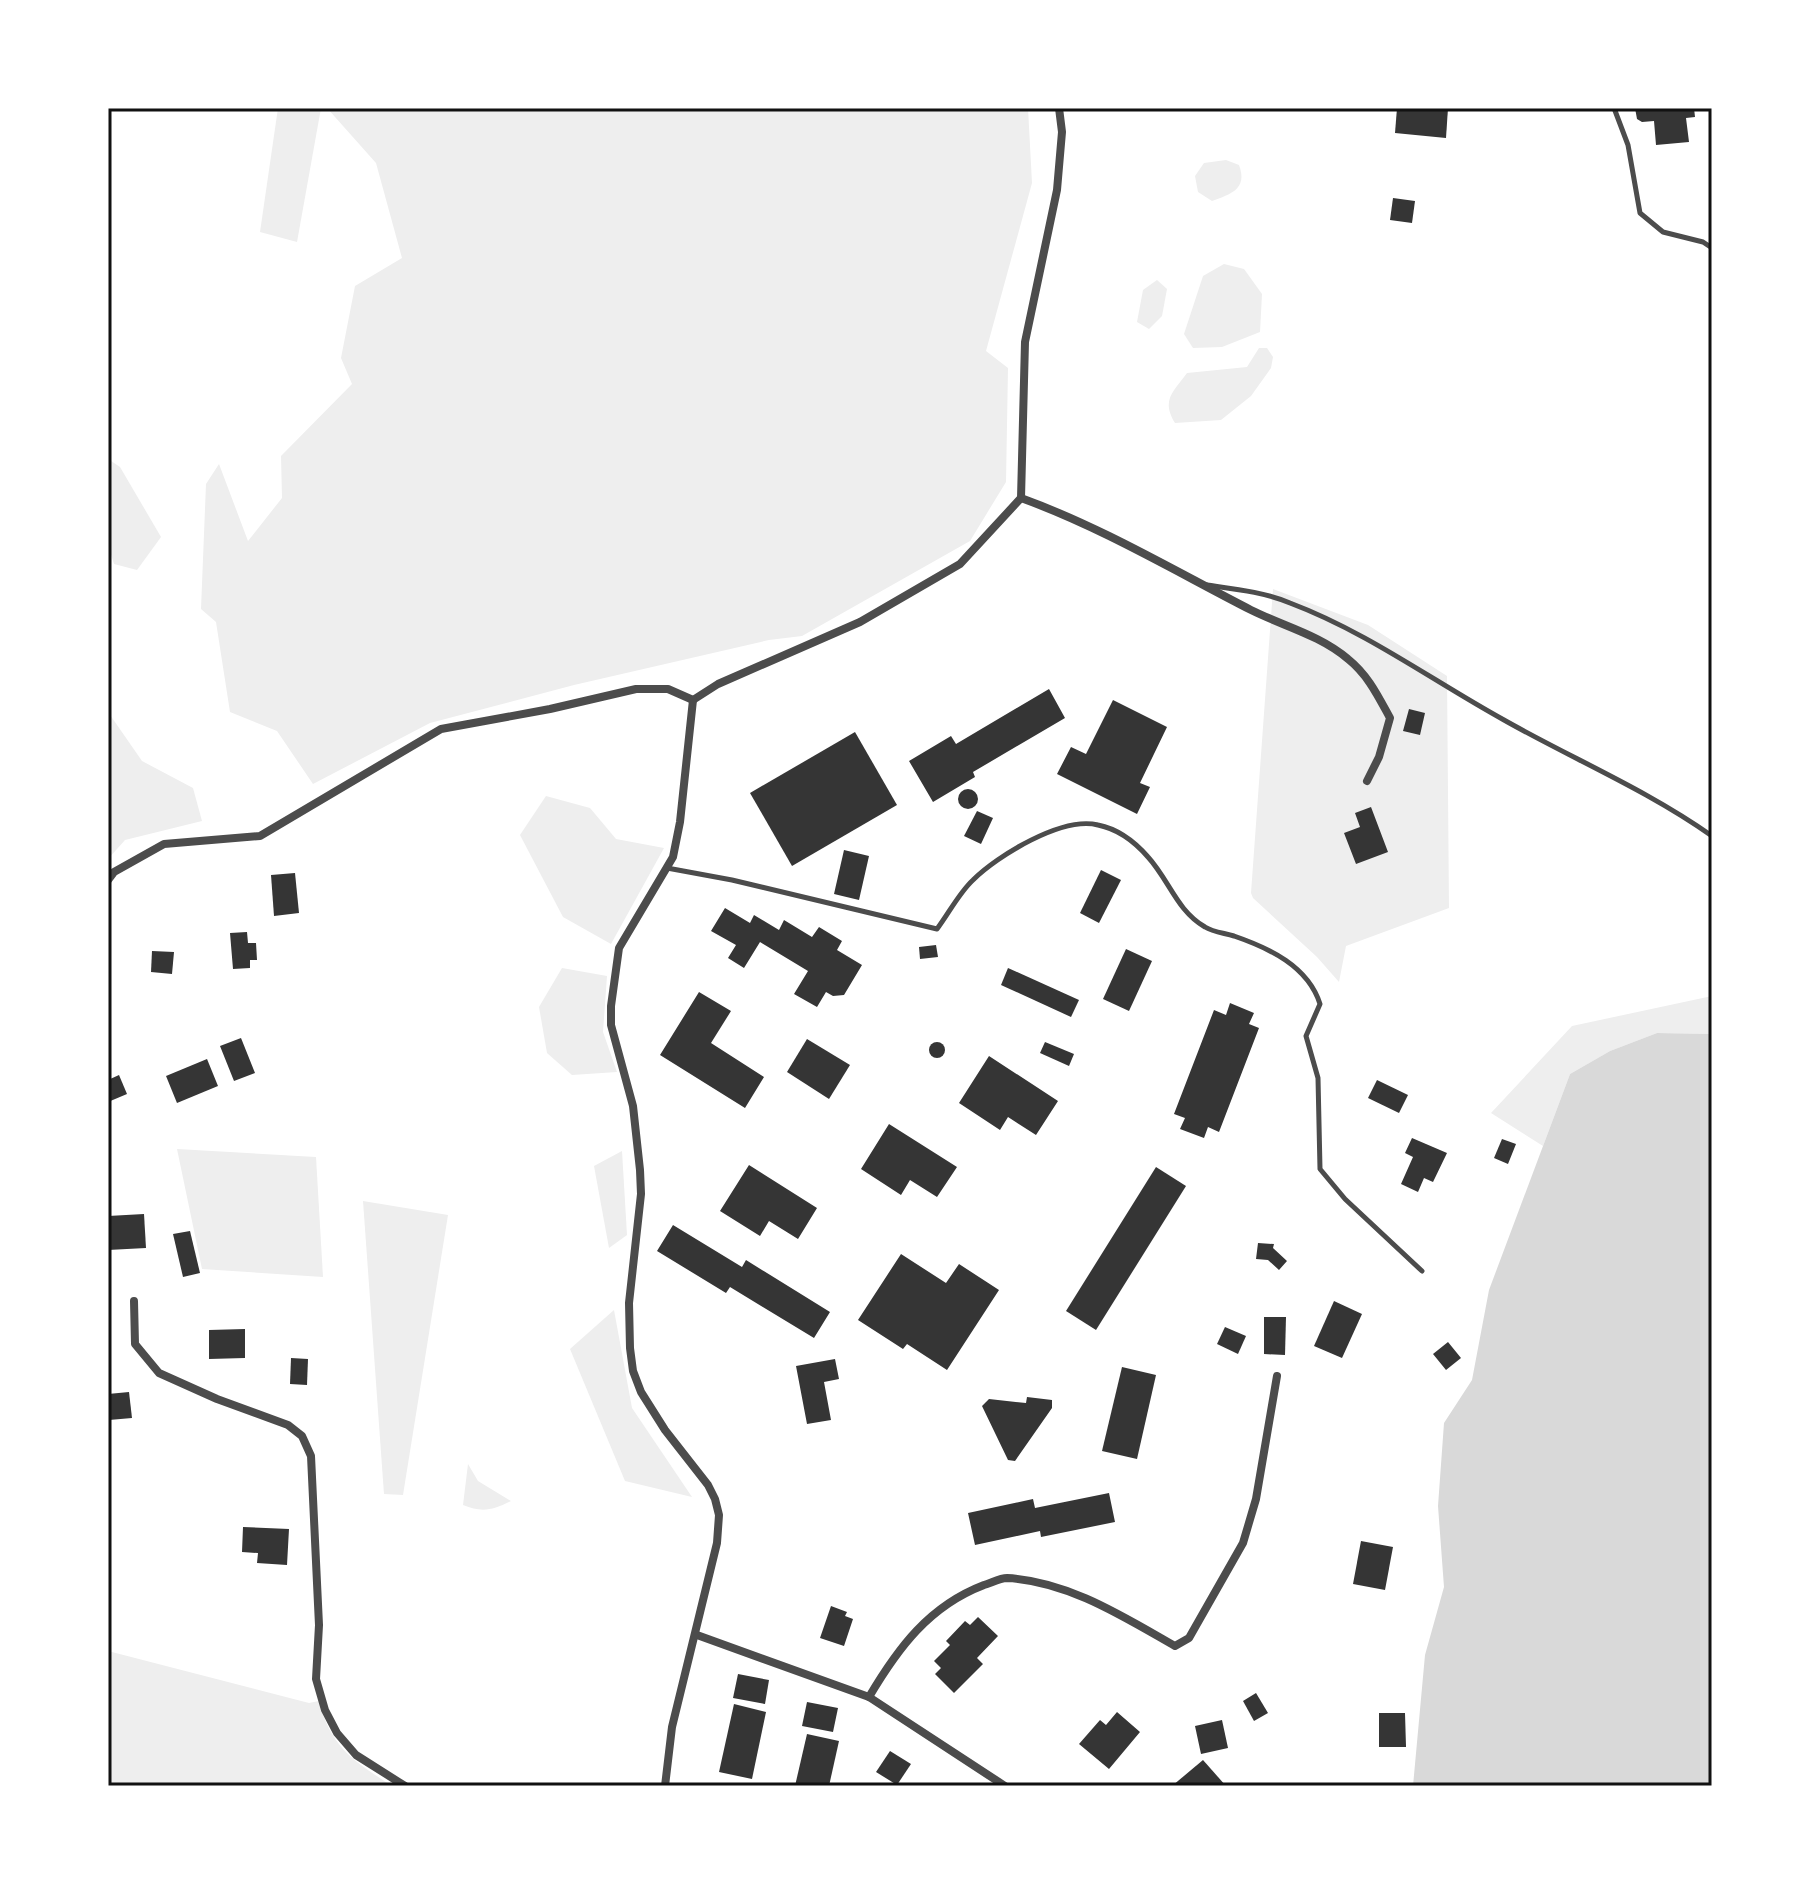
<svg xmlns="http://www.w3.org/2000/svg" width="1820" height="1894" font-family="'Source Sans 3',sans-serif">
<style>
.green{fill:#eee}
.water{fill:#d9d9d9}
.building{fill:#353535}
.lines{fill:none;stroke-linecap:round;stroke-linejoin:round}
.service{stroke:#4c4c4c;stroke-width:5}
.minor{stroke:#4c4c4c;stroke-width:8}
.neatline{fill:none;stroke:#111;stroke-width:3}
</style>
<rect width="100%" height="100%" fill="#fff"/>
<g class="green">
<polygon points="278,108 321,108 297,242 260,232"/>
<polygon points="327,108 1028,108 1032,183 986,351 1008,368 1006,482 970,541 802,636 769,640 574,685 430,723 313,784 277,731 230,712 216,622 201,609 206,484 219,464 248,541 282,498 281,456 352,384 341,358 355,286 402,258 376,163"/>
<path d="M1226,160L1239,165C1248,189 1231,194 1212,201L1198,192L1195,176L1204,163Z"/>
<polygon points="1224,264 1244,269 1262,294 1260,332 1222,347 1193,348 1184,334 1203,276"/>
<polygon points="1157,280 1167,289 1162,316 1149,329 1137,322 1143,290"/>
<path d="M1259,348H1267L1273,357L1271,368L1251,396L1221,420L1175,423C1161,400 1173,392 1187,373L1247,367Z"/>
<polygon points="108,459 120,467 161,537 137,570 114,564 108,545"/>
<polygon points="1273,589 1368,625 1447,676 1449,908 1346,946 1339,982 1317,957 1253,898 1251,893"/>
<polygon points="108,712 142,761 193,788 202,821 125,840 108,859"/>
<polygon points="546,796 590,808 616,839 664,848 611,944 563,917 520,835"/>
<polygon points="562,968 607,976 603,1032 617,1072 572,1075 547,1053 539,1007"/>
<polygon points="1712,996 1712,1034 1657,1033 1610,1051 1570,1074 1543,1146 1491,1113 1572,1026"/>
<polygon points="177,1149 316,1157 323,1277 202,1269"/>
<polygon points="622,1151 627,1235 609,1248 594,1166"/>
<polygon points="363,1201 448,1215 403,1495 384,1494"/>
<polygon points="614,1310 632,1408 692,1497 625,1481 570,1349"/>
<path d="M468,1464L478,1481L511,1501C493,1510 482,1513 463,1505Z"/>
<path d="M108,1651L309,1703L319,1701C331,1748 354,1761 392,1786H108Z"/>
</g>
<polygon class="water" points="1657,1033 1712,1034 1712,1786 1413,1786 1425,1655 1444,1587 1438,1506 1444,1423 1472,1380 1489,1290 1570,1074 1610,1051"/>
<g class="building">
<polygon points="1397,108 1448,108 1446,138 1395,133"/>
<polygon points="1635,108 1694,108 1695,117 1686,118 1689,142 1656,145 1654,121 1642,122 1637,119"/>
<polygon points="1393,198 1415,201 1412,223 1390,220"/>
<polygon points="1049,689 1065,718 973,772 975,777 933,802 909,761 951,736 956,744"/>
<polygon points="1113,700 1167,727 1140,783 1150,787 1137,814 1057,774 1071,747 1086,754"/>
<polygon points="1409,709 1425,713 1420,735 1403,731"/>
<polygon points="855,732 897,805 792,866 750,793"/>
<circle cx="968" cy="799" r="10"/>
<polygon points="1371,807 1388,852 1356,864 1344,833 1360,827 1355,813"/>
<polygon points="977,811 993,818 981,844 964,836"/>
<polygon points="844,850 869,856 859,900 834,894"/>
<polygon points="1101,870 1121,880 1099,923 1080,913"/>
<polygon points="295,873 299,913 274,916 271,875"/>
<polygon points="725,908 750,923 754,915 779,930 784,920 812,937 819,927 842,941 837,950 862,965 844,995 833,996 826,992 817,1007 794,994 808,971 760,942 744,968 728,958 736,945 711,931"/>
<polygon points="247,932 248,943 256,943 257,960 250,960 250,968 233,969 230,933"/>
<polygon points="936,945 938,957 920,959 919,947"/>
<polygon points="1126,949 1152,961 1129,1011 1103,999"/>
<polygon points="152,951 174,952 172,974 151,972"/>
<polygon points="1008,968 1079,1000 1071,1017 1001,985"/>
<polygon points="699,992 731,1011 711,1043 764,1077 745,1108 660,1055"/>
<polygon points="1230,1003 1254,1013 1249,1024 1259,1028 1219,1132 1208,1127 1204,1138 1180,1129 1185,1118 1174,1114 1214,1010 1226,1015"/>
<polygon points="241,1038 255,1073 234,1081 220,1046"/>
<polygon points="807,1039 850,1065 829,1099 787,1072"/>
<polygon points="1045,1042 1074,1054 1069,1066 1040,1053"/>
<circle cx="937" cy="1050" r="8"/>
<polygon points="989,1056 1058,1101 1036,1135 1008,1117 1000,1130 959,1103"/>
<polygon points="207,1059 218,1086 177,1103 166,1076"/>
<polygon points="119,1075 127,1094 108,1102 108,1080"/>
<polygon points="1377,1080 1408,1095 1399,1113 1368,1098"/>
<polygon points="889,1124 957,1167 937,1197 910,1180 901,1195 861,1169"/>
<polygon points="1412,1138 1447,1153 1433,1182 1424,1178 1418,1192 1401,1184 1413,1157 1405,1153"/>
<polygon points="1502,1139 1516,1144 1508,1164 1494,1158"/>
<polygon points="749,1165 817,1208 798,1239 769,1221 760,1236 720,1211"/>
<polygon points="1156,1167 1186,1186 1096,1330 1066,1311"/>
<polygon points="144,1214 146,1248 108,1250 108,1216"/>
<polygon points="673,1225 742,1267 746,1260 830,1312 814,1338 730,1287 726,1293 657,1251"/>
<polygon points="190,1231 200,1273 183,1277 173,1234"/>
<polygon points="1258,1243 1274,1244 1273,1248 1287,1261 1279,1270 1268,1260 1256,1259"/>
<polygon points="901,1254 946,1283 959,1264 999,1290 947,1370 907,1344 903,1349 858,1320"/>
<polygon points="1334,1301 1362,1314 1342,1358 1314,1346"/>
<polygon points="1264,1317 1286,1317 1285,1355 1264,1354"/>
<polygon points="1225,1327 1246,1336 1238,1354 1217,1344"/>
<polygon points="245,1329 245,1358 209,1359 209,1330"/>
<polygon points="1448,1342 1461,1358 1446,1370 1433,1354"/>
<polygon points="291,1358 308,1359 307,1385 290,1384"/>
<polygon points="835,1359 839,1379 824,1382 831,1420 807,1424 796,1366"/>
<polygon points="1122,1367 1156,1375 1137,1459 1102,1451"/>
<polygon points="129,1392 132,1418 109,1420 108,1394"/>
<polygon points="1027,1397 1052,1400 1052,1408 1015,1461 1008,1460 982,1406 989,1399 1026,1403"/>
<polygon points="1109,1493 1115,1522 1041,1537 1040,1531 975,1545 968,1513 1033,1499 1035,1508"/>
<polygon points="243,1527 289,1529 287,1565 257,1563 258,1553 242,1552"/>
<polygon points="1361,1541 1393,1547 1385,1590 1353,1584"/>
<polygon points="831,1606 847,1612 845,1616 853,1619 844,1646 820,1638"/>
<polygon points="978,1617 998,1636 977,1658 983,1664 954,1693 935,1674 941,1668 934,1661 950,1645 946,1641 965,1621 970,1625"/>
<polygon points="738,1674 769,1680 765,1704 733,1698"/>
<polygon points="1256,1693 1268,1713 1254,1721 1243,1701"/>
<polygon points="807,1702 838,1708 833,1732 802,1726"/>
<polygon points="734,1704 766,1712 752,1779 719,1772"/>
<polygon points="1117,1712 1140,1732 1109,1769 1079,1744 1100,1720 1106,1725"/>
<polygon points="1379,1713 1405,1713 1406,1747 1379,1747"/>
<polygon points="1222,1720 1228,1748 1201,1754 1195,1726"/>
<polygon points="807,1734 839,1741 829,1786 795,1786"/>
<polygon points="890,1751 911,1764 897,1785 876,1772"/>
<polygon points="1203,1760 1226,1786 1172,1786"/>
</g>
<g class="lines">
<g class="service">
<polyline points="1614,108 1628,145 1640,213 1663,232 1703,242 1712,248"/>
<path d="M1207,585C1235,589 1264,592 1290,603C1367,632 1433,681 1504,720C1573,759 1647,790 1712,836"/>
<path d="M667,868L732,880L937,929C949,913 959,893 973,880C997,856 1062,816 1098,825C1118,829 1135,842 1148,857C1169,880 1177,911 1205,927C1213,932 1224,933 1234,936C1269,948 1308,966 1320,1004L1306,1036L1318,1078L1320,1169L1345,1199L1422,1271"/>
</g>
<g class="minor">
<path d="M1021,498C1101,527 1175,571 1251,610C1283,626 1320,635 1348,659C1368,675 1378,696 1390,718L1379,757L1367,781"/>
<polyline points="693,700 718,684 860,622 960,564 1021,498 1025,342 1057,190 1062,132 1059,108"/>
<polyline points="108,880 114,872 164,844 260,836 441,729 550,709 636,689 668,689 693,700"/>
<polyline points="134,1301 135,1344 159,1373 217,1399 288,1425 302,1436 311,1456 319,1625 316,1679 325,1710 337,1733 356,1755 405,1786"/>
<polyline points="697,1635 869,1697 1005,1786"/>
<path d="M869,1697C898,1648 929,1606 984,1585C991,1583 1000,1578 1007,1578C1068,1581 1124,1617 1175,1646L1189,1638L1243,1543L1256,1499L1277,1376"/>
<polyline points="665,1786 672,1727 717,1543 719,1515 715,1499 708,1485 665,1430 641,1392 633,1371 630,1348 629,1303 641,1194 640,1170 633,1106 611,1025 611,1006 619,948 673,857 680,822 693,700"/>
</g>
</g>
<rect width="1820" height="1894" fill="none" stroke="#ffffff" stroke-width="220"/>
<rect x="110" y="110" width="1600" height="1674" class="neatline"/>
</svg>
